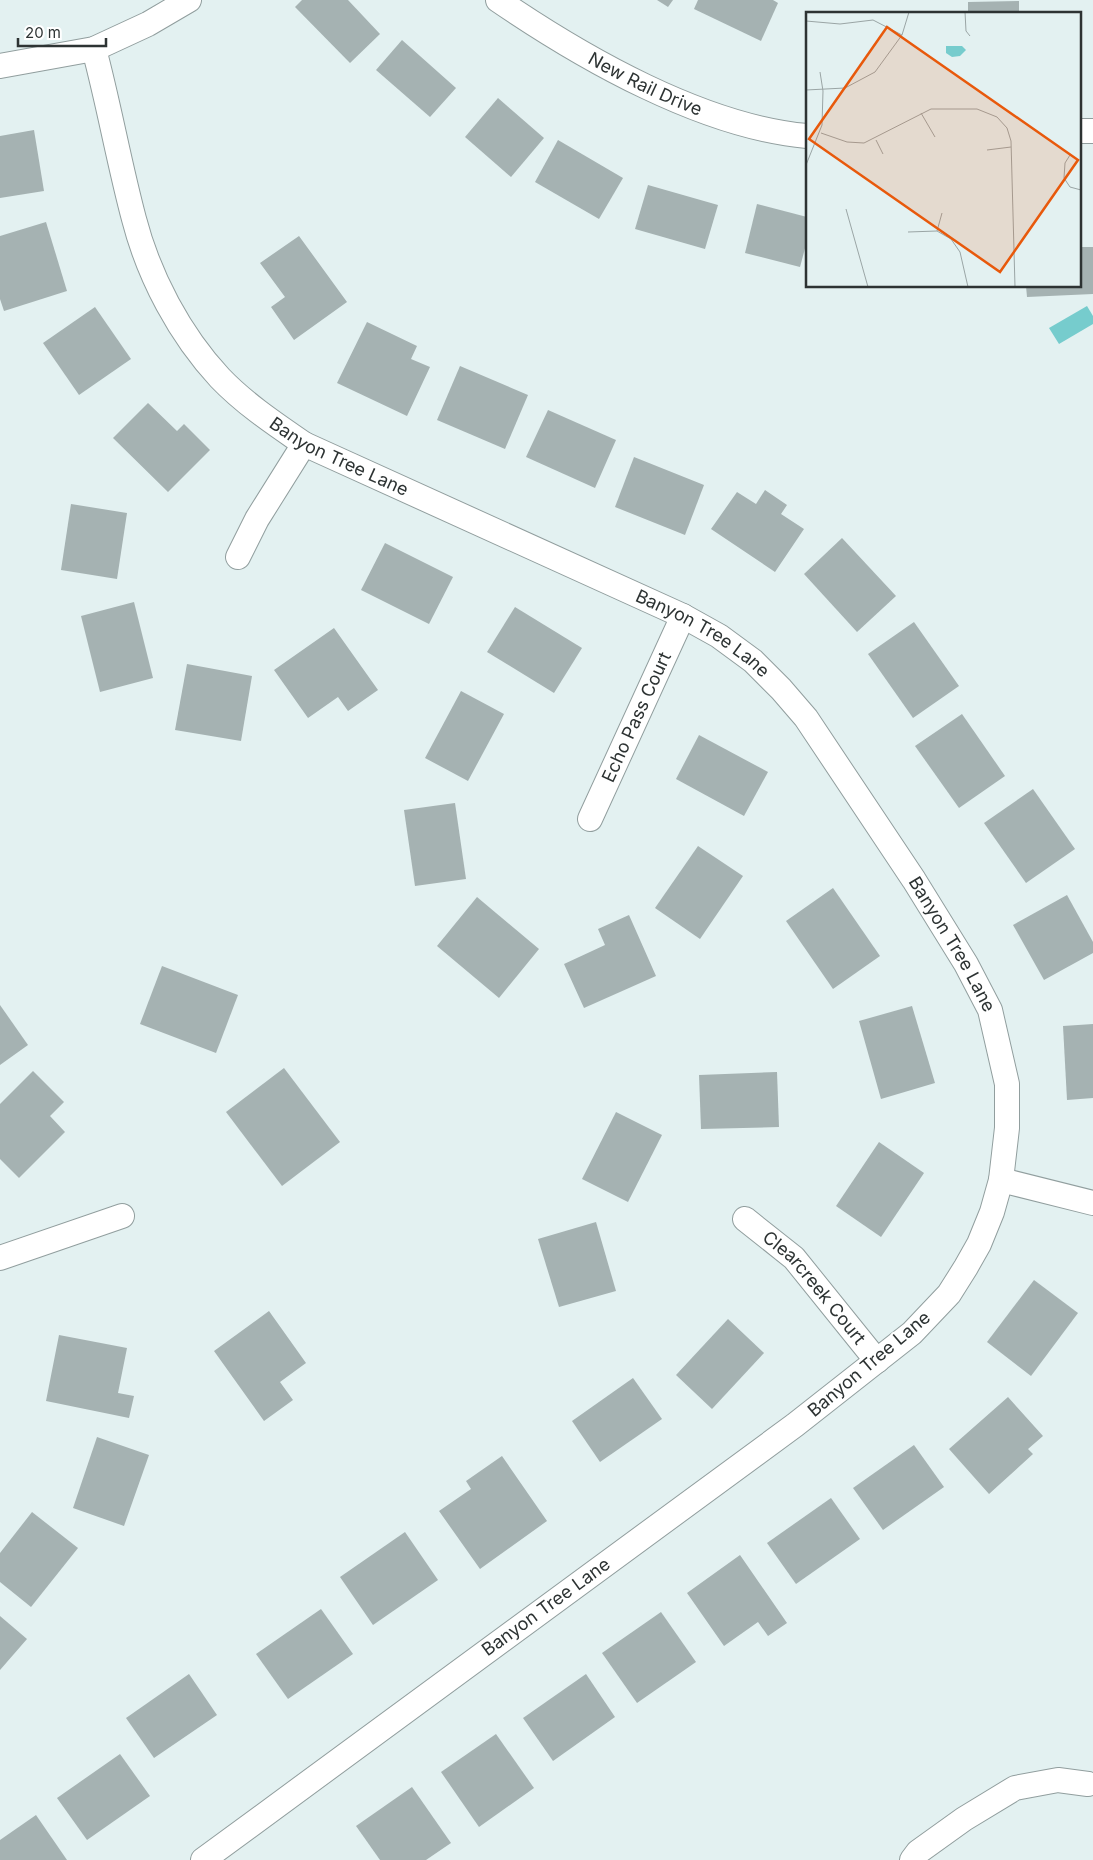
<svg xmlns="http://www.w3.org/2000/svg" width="1093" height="1860" font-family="Inter,sans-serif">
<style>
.water{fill:#76cccd}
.building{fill:#a5b2b2}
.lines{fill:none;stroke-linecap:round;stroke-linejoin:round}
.street-casing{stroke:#919e9e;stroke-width:26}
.street{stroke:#fff;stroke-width:24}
.labels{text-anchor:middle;stroke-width:4;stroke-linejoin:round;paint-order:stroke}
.street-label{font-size:18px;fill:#2d3333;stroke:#fff}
.inset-road{fill:none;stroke:#9aa5a5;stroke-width:1}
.view{fill:#e8590c;fill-opacity:0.15;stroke:#e8590c;stroke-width:2.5}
.inset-edge{fill:none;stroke:#2d3333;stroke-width:2.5}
</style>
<rect width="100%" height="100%" fill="#e3f1f1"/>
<polygon class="water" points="1087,306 1093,316 1093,324 1059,344 1049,328"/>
<g class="building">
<polygon points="302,0 348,0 380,34 350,63 295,7"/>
<polygon points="657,0 673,0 668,7"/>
<polygon points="698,0 773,0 778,3 761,41 694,9"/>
<polygon points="1019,1 1019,14 968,14 968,2"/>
<polygon points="402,40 456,88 430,117 376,70"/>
<polygon points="498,98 544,138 511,177 465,137"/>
<polygon points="34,130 44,191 0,198 0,136"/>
<polygon points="558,140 623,178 599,219 535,182"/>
<polygon points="648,185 718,205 705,249 635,229"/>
<polygon points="757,204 807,217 807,241 800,267 745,253"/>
<polygon points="46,222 67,291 4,311 0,299 0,236"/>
<polygon points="299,236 347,302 294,340 271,307 285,297 260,263"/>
<polygon points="1079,247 1093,247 1093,294 1027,297 1026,286 1079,286"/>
<polygon points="95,307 131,359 79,395 43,343"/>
<polygon points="367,322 417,346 411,359 430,367 407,416 337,383"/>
<polygon points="460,366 528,395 505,449 437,420"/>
<polygon points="148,403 177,431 184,424 210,450 168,492 113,438"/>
<polygon points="548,410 616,440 595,488 526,457"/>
<polygon points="634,457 704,485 685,535 615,507"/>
<polygon points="765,490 787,505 781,514 804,529 775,572 711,529 737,492 756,504"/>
<polygon points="71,504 127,513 117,579 61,570"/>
<polygon points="842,538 896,596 857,632 804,574"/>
<polygon points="385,543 453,577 429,624 361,590"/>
<polygon points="134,602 153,678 100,692 81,616"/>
<polygon points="515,607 582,648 554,693 487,652"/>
<polygon points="914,622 959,686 913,718 868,654"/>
<polygon points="334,628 378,690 348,711 338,697 308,718 274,670"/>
<polygon points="187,664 252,676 241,741 175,730"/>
<polygon points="461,691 504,714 468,781 425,758"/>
<polygon points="962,714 1005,776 959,808 915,746"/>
<polygon points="699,735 768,772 744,816 676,779"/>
<polygon points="1033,789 1075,849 1026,883 984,823"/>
<polygon points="455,803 466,879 415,886 404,810"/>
<polygon points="698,846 743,876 700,939 655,908"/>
<polygon points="833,888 880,956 833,989 786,921"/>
<polygon points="1067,895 1093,942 1093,953 1044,980 1013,925"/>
<polygon points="477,897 539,949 499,998 437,946"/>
<polygon points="629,915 656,976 584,1008 564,964 605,945 598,929"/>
<polygon points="162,966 238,995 216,1053 140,1024"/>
<polygon points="0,1005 28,1045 0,1065"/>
<polygon points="912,1006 935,1083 881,1099 859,1021"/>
<polygon points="1093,1024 1093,1098 1067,1100 1063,1026"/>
<polygon points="284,1068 340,1142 282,1186 226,1112"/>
<polygon points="33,1071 64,1102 50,1116 65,1132 19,1178 0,1159 0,1104"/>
<polygon points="777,1072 779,1127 701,1129 699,1075"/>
<polygon points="616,1112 662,1135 628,1202 582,1179"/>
<polygon points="879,1142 924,1173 881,1237 836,1206"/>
<polygon points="596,1222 616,1291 559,1307 538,1239"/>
<polygon points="1034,1280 1078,1313 1031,1376 987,1342"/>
<polygon points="269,1311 306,1363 280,1382 293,1400 264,1421 214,1351"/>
<polygon points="728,1319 764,1353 712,1409 676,1375"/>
<polygon points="59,1335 127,1348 118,1393 134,1396 129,1418 46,1401"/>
<polygon points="633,1378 662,1419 600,1462 572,1421"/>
<polygon points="1008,1397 1043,1436 1028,1449 1033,1454 989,1494 949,1449"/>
<polygon points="97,1437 149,1455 124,1526 73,1508"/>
<polygon points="914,1445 944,1487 883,1530 853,1488"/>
<polygon points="502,1456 547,1521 480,1569 439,1511 471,1489 466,1481"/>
<polygon points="831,1498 860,1539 796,1584 767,1543"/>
<polygon points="32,1512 78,1548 31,1607 0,1582 0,1553"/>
<polygon points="405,1532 438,1580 373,1625 340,1577"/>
<polygon points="740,1555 787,1623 768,1636 758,1622 724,1646 687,1593"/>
<polygon points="321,1609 353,1654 288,1699 256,1654"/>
<polygon points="661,1612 696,1662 637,1703 602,1653"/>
<polygon points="0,1616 27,1639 0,1670"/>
<polygon points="189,1674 217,1715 154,1758 126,1718"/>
<polygon points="586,1674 615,1717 553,1761 523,1718"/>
<polygon points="496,1734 534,1788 479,1827 441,1772"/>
<polygon points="120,1754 150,1796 87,1840 57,1798"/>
<polygon points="412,1787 451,1843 426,1860 380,1860 356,1826"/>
<polygon points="36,1815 67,1860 0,1860 0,1840"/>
</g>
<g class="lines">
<g class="street-casing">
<g id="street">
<path id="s1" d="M498,0C583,58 703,127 807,136"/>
<path id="s2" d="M94,49C109,105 119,163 134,219C149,277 180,335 220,378C245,404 275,424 304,444L683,616L719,636L753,661L781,689L806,718L914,880L966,964L990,1010L1007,1084V1128L1001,1180L992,1212L979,1244L966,1267L949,1294L912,1333L795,1425L203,1860"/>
<polyline points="0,66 94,49 148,24 189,0"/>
<polyline points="1079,131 1093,131"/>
<polyline points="238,557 257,519 304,444"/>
<path id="s3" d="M590,819L683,616"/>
<polyline points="1001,1180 1093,1203"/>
<path id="s4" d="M745,1219L794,1258L877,1361"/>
<polyline points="0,1258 122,1216"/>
<polyline points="912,1860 918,1852 964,1819 1015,1788 1058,1780 1088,1784"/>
</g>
</g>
<use href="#street" class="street"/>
</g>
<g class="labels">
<g class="street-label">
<text dy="6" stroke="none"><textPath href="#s1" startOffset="170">New Rail Drive</textPath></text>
<text dy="6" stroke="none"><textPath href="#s2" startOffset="501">Banyon Tree Lane</textPath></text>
<text dy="6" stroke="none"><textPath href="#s2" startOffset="906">Banyon Tree Lane</textPath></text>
<text dy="6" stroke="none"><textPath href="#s3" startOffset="112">Echo Pass Court</textPath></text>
<text dy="6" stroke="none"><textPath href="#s2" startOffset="1311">Banyon Tree Lane</textPath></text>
<text dy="6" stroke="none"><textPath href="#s4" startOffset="98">Clearcreek Court</textPath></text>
<text transform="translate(869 1364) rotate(-40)" y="6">Banyon Tree Lane</text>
<text transform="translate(546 1607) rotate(-36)" y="6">Banyon Tree Lane</text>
</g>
</g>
<g transform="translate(806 12)">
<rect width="275" height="275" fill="#e3f1f1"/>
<path d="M140,34H156L160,38L154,44L146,45L140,41Z" fill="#76cccd"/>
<path class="inset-road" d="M159,0L160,19L164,24M0,9L34,12L67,8L96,23M0,78L39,76L69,60L96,23L103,0M115,101L129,125M15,121L41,130L58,131L125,97H171L191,105L201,116L205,129L209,275M70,128L77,142M181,138L205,135M264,143L259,151L258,166L264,175L275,178M0,153L16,113L17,79L14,60M40,197L62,275M131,219L136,201M102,220L131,219L145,227L154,240L162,275"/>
<path class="view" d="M81,15L272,148L194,260L3,127Z"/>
<rect width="275" height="275" class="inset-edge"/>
</g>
<path d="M18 38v8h88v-8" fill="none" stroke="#2d3333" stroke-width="2.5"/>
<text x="25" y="38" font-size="15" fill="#2d3333" stroke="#ffffff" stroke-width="4" paint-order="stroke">20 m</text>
</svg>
